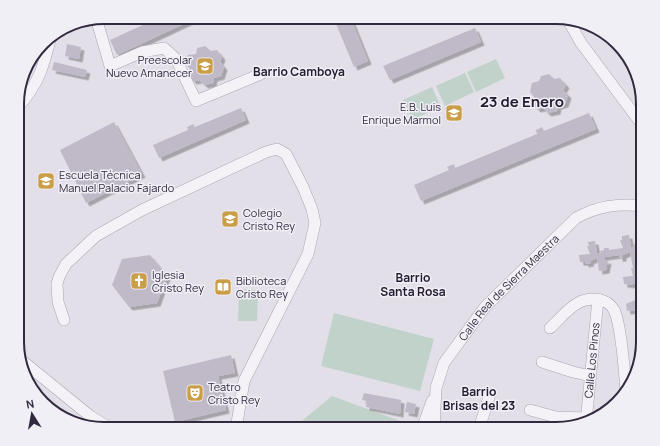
<svg xmlns="http://www.w3.org/2000/svg" width="660" height="446" font-family="Manrope,sans-serif">
<style>
.green{fill:#c1d2ca}
.building{fill:#c0bac8;filter:url(#shadow)}
.lines{fill:none;stroke-linecap:round;stroke-linejoin:round}
.minor-casing{stroke:#aaa5b2;stroke-width:12}
.minor{stroke:#f4f2f7;stroke-width:11}
.labels{text-anchor:middle;stroke-width:3;stroke-linejoin:round;paint-order:stroke}
.poi-label{font-size:11px;fill:#32293f;stroke:#f1eff6;text-anchor:start}
.street-label{font-size:11px;fill:#32293f;stroke:#f1eff6}
.neighbourhood-label{font-size:12px;font-weight:bold;fill:#251b30;stroke:#f1eff6}
.district-label{font-size:15px;font-weight:bold;fill:#251b30;stroke:#f1eff6}
.rim{fill:none;stroke:#32293f;stroke-width:2}
</style>
<defs>
<filter id="shadow"><feDropShadow dx="3.5" dy="3.5" stdDeviation="0" flood-color="#0004"/></filter>
</defs>
<rect width="100%" height="100%" fill="#e3dfe8"/>
<g class="green">
<polygon points="496,59 505,78 476,92 467,72"/>
<polygon points="465,73 474,92 445,106 436,86"/>
<polygon points="432,87 441,107 412,120 403,100"/>
<polygon points="239,289 258,290 257,321 238,321"/>
<polygon points="334,313 434,339 420,391 321,366"/>
<polygon points="332,396 403,422 401,429 292,429"/>
</g>
<g class="building">
<polygon points="334,19 351,19 368,61 354,67"/>
<polygon points="143,21 190,21 117,55 110,40 145,24"/>
<polygon points="475,28 481,42 390,80 383,66"/>
<polygon points="67,44 81,47 79,59 65,56"/>
<polygon points="205,46 211,51 217,50 222,57 220,62 224,67 221,76 214,78 213,83 205,85 199,80 193,81 188,74 190,69 186,64 188,55 196,54 197,48"/>
<polygon points="54,62 87,70 85,77 52,70"/>
<polygon points="549,74 554,79 560,78 566,85 563,90 568,95 565,104 558,106 557,111 548,113 543,108 537,109 532,102 534,97 530,92 532,83 539,81 541,76"/>
<polygon points="241,108 246,120 159,158 153,145 188,130 187,127 193,124 195,127"/>
<polygon points="589,113 596,129 421,201 414,185 449,170 447,167 454,164 455,168 537,134 536,130 542,127 544,131"/>
<polygon points="114,122 142,174 86,203 60,150"/>
<polygon points="629,235 631,247 634,247 634,244 638,244 637,242 642,241 643,251 638,252 638,254 640,254 641,259 639,259 641,275 643,275 643,294 640,280 637,280 637,283 633,284 633,285 624,284 623,277 633,276 631,268 633,268 630,252 623,255 623,258 619,258 619,255 604,257 605,261 608,260 606,270 599,271 597,258 590,261 591,263 585,264 585,262 580,262 579,255 590,254 587,246 589,246 588,242 595,241 597,253 601,253 600,251 604,250 604,248 609,248 609,250 623,248 620,240 622,240 622,236"/>
<polygon points="150,255 167,276 157,303 129,307 112,285 122,259"/>
<polygon points="635,300 636,303 639,303 640,306 643,305 643,322 639,322 638,318 636,318 635,313 638,313 637,310 627,311 626,304"/>
<polygon points="641,348 642,351 636,366 634,349"/>
<polygon points="231,355 235,373 218,376 226,410 175,422 163,371"/>
<polygon points="364,393 401,400 400,414 366,407 367,401 362,400"/>
<polygon points="407,402 416,404 414,414 405,412"/>
</g>
<g class="lines">
<g class="minor-casing">
<g id="minor">
<polyline points="568,20 581,43 643,126"/>
<polyline points="97,21 110,66 142,52 164,48 176,59 196,101 261,74"/>
<path d="M18,107C39,84 44,65 51,36"/>
<polyline points="64,320 58,302 57,284 59,277 66,264 96,236 142,210 266,152 277,149 286,154 303,187 312,209 315,223 308,254 244,381 236,429"/>
<path d="M550,328C559,320 567,309 578,303C589,297 607,297 614,310C621,324 625,375 626,392"/>
<polyline points="20,359 90,416 111,429"/>
<polyline points="542,362 573,372 591,376"/>
<polyline points="530,410 556,417 586,418"/>
<path id="s1" d="M586,422L598,299"/>
<polyline points="422,429 432,401"/>
<path id="s2" d="M434,429L436,388L444,363L452,352L485,307L576,218C598,206 618,203 643,206"/>
<polyline points="479,429 490,394"/>
</g>
</g>
<use href="#minor" class="minor"/>
</g>
<defs>
<g id="school-square" transform="scale(0.9)"><rect x="-9" y="-9" width="18" height="18" rx="4" fill="#ca9d47" stroke="#f1eff6"/><path d="M0-5L7-2L0 1L-7-2ZM-4 1L0 2.5L4 1V4Q0 6-4 4Z" fill="#fff"/></g>
<g id="church-square" transform="scale(0.9)"><rect x="-9" y="-9" width="18" height="18" rx="4" fill="#ca9d47" stroke="#f1eff6"/><path d="M-1.2-6h2.4v3.5h3.3v2.4h-3.3V6h-2.4V-.1h-3.3v-2.4h3.3Z" fill="#fff"/></g>
<g id="library-square" transform="scale(0.9)"><rect x="-9" y="-9" width="18" height="18" rx="4" fill="#ca9d47" stroke="#f1eff6"/><path d="M-6-4Q-3-5.5-.7-3.5V5Q-3 3-6 4ZM6-4Q3-5.5 .7-3.5V5Q3 3 6 4Z" fill="#fff"/></g>
<g id="theatre-square" transform="scale(0.9)"><rect x="-9" y="-9" width="18" height="18" rx="4" fill="#ca9d47" stroke="#f1eff6"/><path d="M-5-5.5Q0-4 5-5.5V0Q5 5 0 6Q-5 5-5 0ZM-3.3-2.5H-1v1.5H-3.3ZM1-2.5H3.3v1.5H1ZM-2.8 1Q0 5.5 2.8 1Z" fill="#fff"/></g>
</defs>
<g fill-rule="evenodd">
<use href="#school-square" x="205" y="66"/>
<use href="#school-square" x="454" y="113"/>
<use href="#school-square" x="46" y="181"/>
<use href="#school-square" x="230" y="219"/>
<use href="#church-square" x="139" y="281"/>
<use href="#library-square" x="223" y="287"/>
<use href="#theatre-square" x="195" y="393"/>
</g>
<g class="labels">
<g class="poi-label">
<text x="192" y="64" text-anchor="end">Preescolar<tspan x="192" dy="13">Nuevo Amanecer</tspan></text>
<text x="441" y="111" text-anchor="end">E.B. Luis<tspan x="441" dy="13">Enrique Marmol</tspan></text>
<text x="59" y="179">Escuela Técnica<tspan x="59" dy="13">Manuel Palacio Fajardo</tspan></text>
<text x="243" y="217">Colegio<tspan x="243" dy="13">Cristo Rey</tspan></text>
<text x="152" y="279">Iglesia<tspan x="152" dy="13">Cristo Rey</tspan></text>
<text x="236" y="285">Biblioteca<tspan x="236" dy="13">Cristo Rey</tspan></text>
<text x="208" y="391">Teatro<tspan x="208" dy="13">Cristo Rey</tspan></text>
</g>
<g class="street-label">
<text dy="4" stroke="none"><textPath href="#s2" startOffset="167">Calle Real de Sierra Maestra</textPath></text>
<text dy="4" stroke="none"><textPath href="#s1" startOffset="62">Calle Los Pinos</textPath></text>
</g>
<g class="neighbourhood-label">
<text x="299" y="76">Barrio Camboya</text>
<text x="413" y="282">Barrio<tspan x="413" dy="14">Santa Rosa</tspan></text>
<text x="479" y="396">Barrio<tspan x="479" dy="14">Brisas del 23</tspan></text>
</g>
<g class="district-label">
<text x="522" y="107">23 de Enero</text>
</g>
</g>
<path d="M0 0H660V446H0ZM104 24H556A80 80 0 0 1 636 104V342A80 80 0 0 1 556 422H104A80 80 0 0 1 24 342V104A80 80 0 0 1 104 24Z" fill="#f1eff6" fill-rule="evenodd"/>
<path class="rim" d="M104 24H556A80 80 0 0 1 636 104V342A80 80 0 0 1 556 422H104A80 80 0 0 1 24 342V104A80 80 0 0 1 104 24Z"/>
<g transform="translate(32 414) rotate(349)" stroke="#f1eff6" stroke-width="3" paint-order="stroke">
<path d="M0-3L7 15L0 10L-7 15Z" fill="#32293f"/>
<text y="-6" font-size="11" font-weight="bold" text-anchor="middle" fill="#32293f">N</text>
</g>
</svg>
